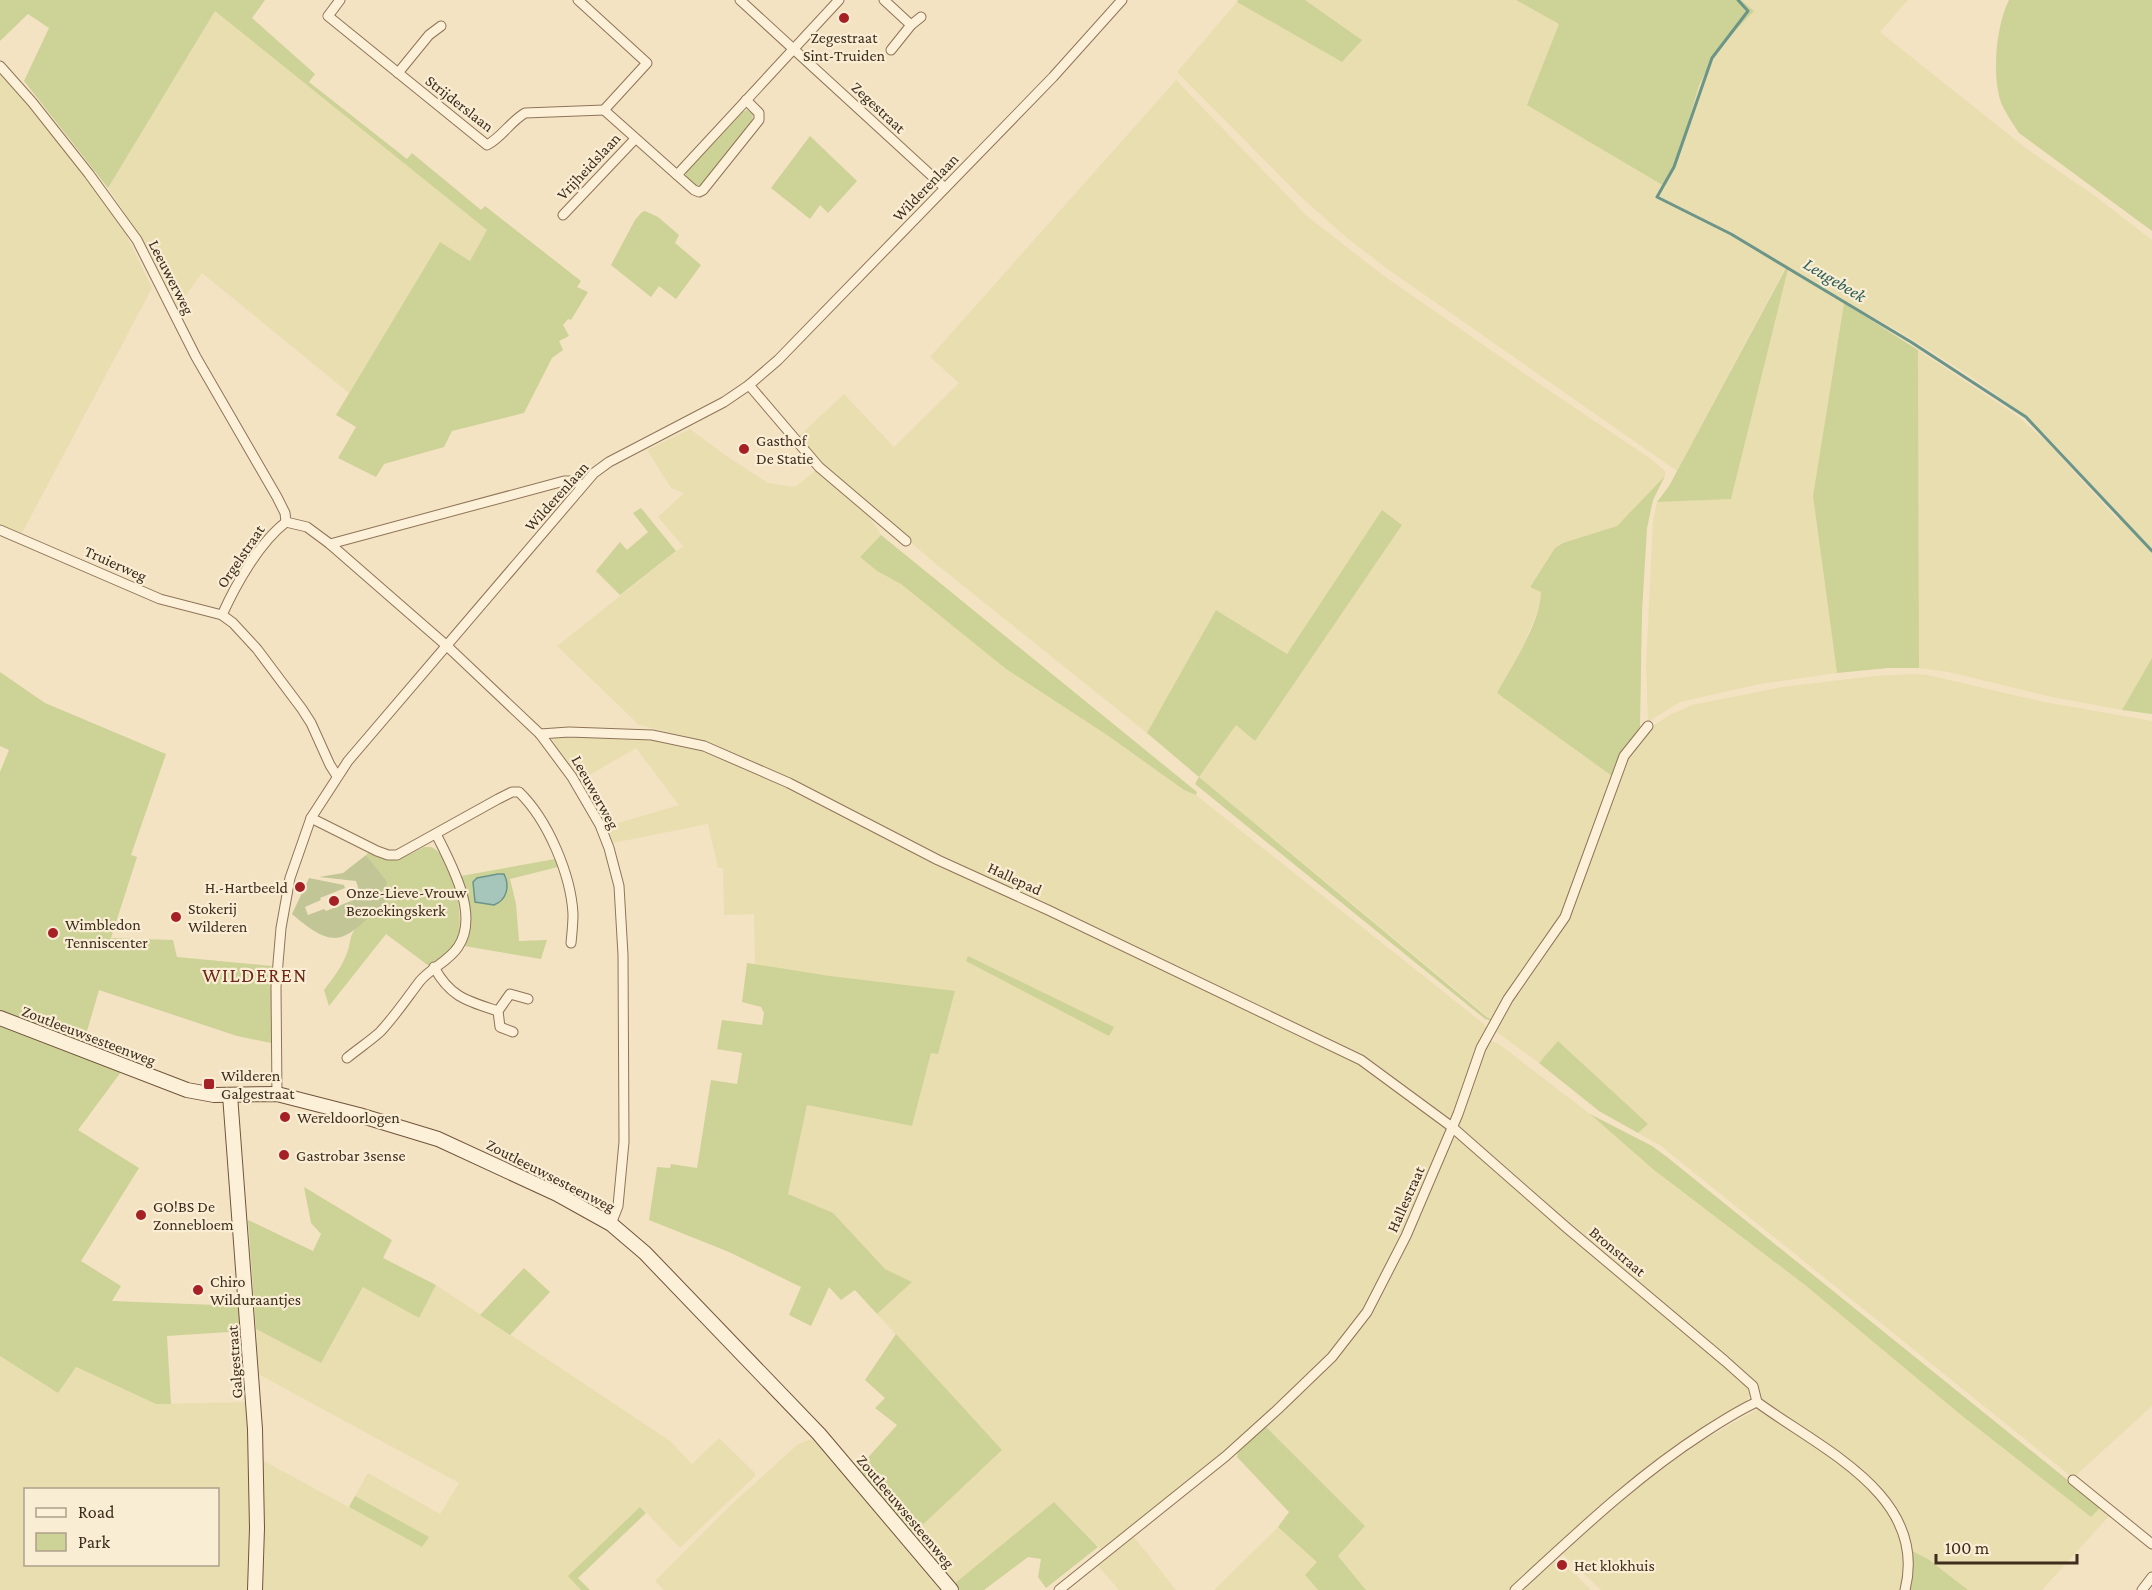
<svg xmlns="http://www.w3.org/2000/svg" width="2152" height="1590" font-family="'Crimson Pro',serif">
<style>
.farmland{fill:#e9deb0;fill-rule:evenodd}
.green{fill:#cdd296}
.cemetery{fill:#c2c696}
.water{fill:#a6c5bb;stroke:#6b9589;stroke-width:1.5}
.lines{fill:none;stroke-linecap:round;stroke-linejoin:round}
.stream{stroke:#6b9589;stroke-width:3}
.street-casing{stroke:#8f7458;stroke-width:11}
.secondary-casing{stroke:#71543b;stroke-width:16}
.street{stroke:#fcf0d8;stroke-width:9}
.secondary{stroke:#fcf0d8;stroke-width:14}
.poi-dot{fill:#a52126;stroke:#f9edd4;stroke-width:2}
.labels{text-anchor:middle;stroke-width:4.5;stroke-linejoin:round;paint-order:stroke}
.poi-label{font-size:16px;fill:#3e2c1d;stroke:#f9edd4;text-anchor:start}
.street-label{font-size:16px;fill:#3e2c1d;stroke:#f9edd4}
.water-label{font-size:18px;font-style:italic;fill:#2b5f5a;stroke:#f9edd4}
.quarter-label{font-size:20px;letter-spacing:1.5px;fill:#6f2818;stroke:#f9edd4}
</style>
<rect width="100%" height="100%" fill="#f3e3c3"/>
<g class="farmland">
<polygon points="1305,0 1516,0 1559,24 1528,105 1664,186 1679,155 1699,85 1718,49 1754,11 1741,0 1908,0 1880,32 2027,149 2095,196 2152,240 2152,658 2122,710 2052,697 1949,672 1919,668 1918,350 2016,415 2048,443 2118,520 2121,518 2058,448 2025,415 1970,376 1900,332 1807,280 1844,303 1813,496 1837,673 1760,684 1680,702 1648,722 1646,665 1653,521 1657,502 1731,499 1785,268 1677,471 1389,270 1347,238 1301,197 1177,72 1237,2 1342,62 1361,39"/>
<polygon points="215,11 487,230 470,261 440,242 349,393 202,273 176,309 161,274 141,237 108,188"/>
<polygon points="0,72 87,179 124,230 152,288 21,535 0,525"/>
<polygon points="1176,80 1307,216 1384,276 1541,385 1648,457 1665,471 1665,476 1617,526 1563,543 1555,548 1530,586 1541,592 1541,603 1524,644 1497,693 1612,776 1566,907 1494,1017 1491,1019 1199,777 1236,725 1255,741 1402,525 1382,511 1287,654 1216,610 1147,733 937,565 822,466 797,438 844,394 894,447 959,383 930,357"/>
<polygon points="690,429 725,455 768,483 795,487 816,470 867,513 881,535 860,557 877,571 901,584 1006,669 1107,735 1184,790 1196,795 1484,1024 1487,1029 1454,1115 1448,1118 1443,1116 1376,1064 1304,1029 909,842 806,788 734,754 684,736 639,725 557,646 683,546 658,517 684,493 671,488 647,450"/>
<polygon points="1912,674 1928,675 2039,701 2152,721 2152,1406 2073,1478 1661,1146 1638,1133 1648,1124 1558,1041 1539,1063 1494,1030 1512,998 1549,946 1626,758 1651,727 1670,715 1692,705 1782,687 1874,676"/>
<polygon points="557,736 634,737 688,743 765,776 880,836 1359,1062 1446,1126 1447,1129 1378,1286 1356,1322 1314,1371 1244,1437 1102,1550 1054,1502 954,1584 913,1534 1002,1450 877,1314 912,1282 885,1269 833,1214 788,1194 807,1105 912,1126 931,1053 937,1054 830,976 755,965 754,914 724,915 723,868 718,868 708,824 613,843 608,826 679,805 636,748 581,780 552,740"/>
<polygon points="1489,1040 1499,1044 1590,1114 1654,1170 1805,1285 1961,1415 2091,1517 2101,1507 2111,1514 2042,1590 1968,1590 1928,1559 1912,1551 1901,1516 1887,1498 1765,1404 1752,1383 1460,1129 1458,1125 1478,1066"/>
<polygon points="1456,1137 1459,1137 1743,1380 1747,1386 1749,1395 1747,1401 1657,1460 1601,1506 1510,1590 1366,1590 1338,1556 1364,1527 1265,1426 1333,1360 1374,1309 1448,1145"/>
<polygon points="436,1285 670,1441 692,1464 719,1438 755,1473 755,1476 681,1547 679,1547 641,1507 569,1576 581,1590 261,1590 262,1460 422,1547 428,1537 355,1496 368,1473 440,1514 459,1483 258,1374 256,1329 321,1363 364,1286 419,1318"/>
<path d="M0,1356L58,1393L75,1367L156,1404L249,1402L251,1561L249,1590H0ZM26,1490H218V1564H26Z"/>
<polygon points="1758,1409 1765,1411 1837,1460 1866,1485 1892,1515 1906,1551 1902,1590 1601,1590 1563,1554 1564,1550 1603,1512 1665,1462"/>
<polygon points="811,1439 814,1440 940,1590 664,1590 655,1581 732,1504 798,1444"/>
<polygon points="1278,1527 1318,1562 1305,1575 1318,1590 1214,1590"/>
<polygon points="1134,1537 1176,1590 1119,1590 1098,1566"/>
<polygon points="1556,1560 1576,1575 1591,1590 1520,1590"/>
</g>
<g class="green">
<polygon points="0,0 265,0 252,18 315,74 309,82 407,159 412,153 481,210 485,206 581,281 577,287 588,292 571,320 568,319 563,325 569,336 559,341 563,350 552,358 524,413 452,431 444,447 384,464 376,477 338,458 356,427 336,415 440,242 470,261 487,230 215,11 108,188 24,81 49,28 28,14 0,41"/>
<polygon points="1238,0 1305,0 1362,40 1342,62 1237,2"/>
<polygon points="1516,0 1741,0 1754,11 1718,49 1699,85 1679,155 1664,186 1527,105 1559,24"/>
<path d="M2009,0H2152V231L2019,133C2013,124 2007,115 2002,105C1991,78 1996,25 2009,0Z"/>
<polygon points="747,110 753,114 752,122 705,184 695,187 686,177 686,172 740,113"/>
<polygon points="810,136 857,181 828,213 820,205 810,219 771,188"/>
<polygon points="645,211 658,217 679,235 675,243 701,265 676,299 659,286 651,297 611,265 635,220 642,212"/>
<polygon points="1786,268 1788,269 1731,499 1657,502 1669,486"/>
<polygon points="1844,303 1918,350 1919,668 1888,668 1837,673 1813,496"/>
<path d="M1665,476L1653,500L1647,528L1642,612L1640,727L1612,776L1497,693C1511,667 1541,622 1541,592L1530,587L1555,548L1563,543L1617,526Z"/>
<polygon points="641,508 676,551 620,595 596,571 620,542 627,550 648,532 633,513"/>
<polygon points="1382,510 1402,525 1255,741 1236,725 1199,777 1487,1017 1491,1019 1494,1017 1492,1021 1485,1019 1195,784 1199,777 1147,733 1216,610 1287,654"/>
<polygon points="881,535 1197,792 1196,795 1184,790 1107,735 1006,669 901,584 877,571 860,557"/>
<polygon points="2152,658 2152,714 2122,710"/>
<polygon points="0,672 45,703 166,754 131,855 137,857 111,938 173,940 177,957 272,966 271,1043 237,1036 99,990 83,1045 0,1012 0,772 9,750 0,746"/>
<path d="M424,847H431C453,855 466,921 457,941C451,952 439,958 429,966L386,934L329,1006L324,990C333,978 342,967 347,953C351,943 349,935 357,927L387,881L366,855L370,851C396,862 401,859 424,847Z"/>
<polygon points="555,859 558,867 510,879 516,904 519,941 547,940 541,959 464,946 469,906 461,876"/>
<polygon points="968,956 1114,1027 1109,1036 966,961"/>
<polygon points="747,963 830,976 955,991 938,1054 931,1053 912,1126 807,1105 788,1194 833,1213 885,1269 912,1282 877,1314 855,1290 841,1300 829,1287 811,1326 789,1315 801,1287 729,1252 649,1220 657,1167 670,1168 671,1164 697,1168 711,1080 737,1084 742,1053 717,1049 722,1020 762,1025 764,1013 761,1007 742,1002"/>
<polygon points="0,1025 121,1072 78,1130 139,1168 81,1261 121,1286 112,1301 242,1306 244,1331 167,1336 171,1404 156,1404 76,1367 58,1393 0,1356"/>
<polygon points="1558,1041 1648,1124 1638,1133 1599,1111 1539,1063"/>
<polygon points="1590,1114 1652,1146 1667,1157 2101,1507 2091,1517 1961,1415 1805,1285 1654,1170"/>
<polygon points="304,1187 392,1240 383,1258 436,1285 419,1318 363,1287 321,1363 256,1329 248,1220 313,1251 321,1234 311,1223"/>
<polygon points="524,1268 550,1292 510,1335 480,1315"/>
<polygon points="896,1334 1002,1450 913,1534 858,1469 897,1425 875,1408 885,1398 865,1380"/>
<polygon points="1265,1426 1365,1526 1338,1556 1366,1590 1318,1590 1305,1575 1317,1562 1278,1527 1289,1512 1237,1457 1238,1452"/>
<polygon points="355,1496 429,1537 422,1547 349,1507"/>
<polygon points="1054,1502 1098,1547 1046,1588 1038,1577 1041,1559 1028,1557 984,1590 960,1590 954,1584"/>
<polygon points="640,1507 646,1513 578,1578 590,1590 581,1590 568,1576"/>
<polygon points="1912,1551 1928,1559 1968,1590 1908,1590 1913,1566"/>
</g>
<path class="cemetery" d="M366,855L387,881L385,903C345,938 339,955 292,914L309,878L344,885L345,888L320,898L321,900L305,907L308,915L324,909L326,911L361,897L356,881L319,877L343,873Z"/>
<path class="water" d="M498,874H504C510,886 507,900 494,905L475,902L473,882L477,878Z"/>
<g class="lines">
<polyline class="stream" points="1738,0 1748,11 1712,58 1674,167 1657,197 1731,234 1911,342 2026,417 2152,551"/>
<g class="street-casing">
<g id="street">
<path d="M340,0L328,16L487,145C502,137 510,122 525,113L604,110"/>
<polyline points="578,0 647,63 604,110"/>
<polyline points="740,0 945,188"/>
<polyline points="884,0 911,25"/>
<polyline points="891,50 911,25 921,17"/>
<polyline points="0,66 32,102 89,174 137,240 196,357 277,497 285,513 286,522"/>
<polyline points="398,73 429,35 441,26"/>
<polyline points="604,110 677,175 839,0"/>
<polyline points="677,175 694,190 699,192 703,190 759,120 759,113 746,100"/>
<polyline points="563,215 635,139"/>
<polyline points="749,385 819,467 906,541"/>
<polyline points="0,530 160,599 222,615 233,623 257,649 302,709 311,723 330,765 337,776"/>
<polyline points="330,544 564,481 570,481 583,485"/>
<path d="M222,615C236,584 259,543 286,522L307,527L330,544L447,646L540,734L572,777L600,825L609,848L619,886L623,955L624,1142L618,1206L611,1224"/>
<path d="M540,734L569,732L652,735L704,746L789,783L938,860L1048,910L1361,1060L1452,1127L1567,1228L1725,1361L1753,1386L1757,1402C1819,1448 1929,1495 1905,1590"/>
<path d="M311,818L377,851L388,855H397L498,799L512,792H519C548,820 571,875 573,914C573,924 572,933 571,943"/>
<path d="M434,967C450,997 467,1001 498,1011"/>
<polyline points="513,1032 500,1027 498,1011 510,994 528,999"/>
<path d="M347,1058C358,1049 370,1041 380,1032C395,1016 407,998 420,981C431,968 449,961 458,947C480,915 451,864 436,834"/>
<polyline points="277,1094 276,987 281,928 290,878 311,818 348,761 594,473 609,462 724,402 749,385 778,360 1053,77 1122,0"/>
<polyline points="2073,1480 2152,1544"/>
<polyline points="1059,1590 1226,1456 1277,1410 1332,1357 1367,1312 1406,1236 1458,1114 1481,1048 1508,999 1565,917 1624,756 1648,726"/>
<path d="M1515,1590C1576,1534 1635,1477 1705,1432C1722,1421 1739,1410 1757,1402"/>
<polyline points="2142,1590 2152,1577"/>
</g>
</g>
<g class="secondary-casing">
<g id="secondary">
<polyline points="0,1018 187,1090 214,1095 277,1094 359,1115 438,1139 557,1194 611,1224 645,1253 819,1434 951,1590"/>
<polyline points="230,1095 255,1429 257,1528 255,1590"/>
</g>
</g>
<use href="#street" class="street"/>
<use href="#secondary" class="secondary"/>
</g>
<g class="poi-dot">
<circle cx="844" cy="18" r="6"/>
<circle cx="744" cy="449" r="6"/>
<circle cx="300" cy="887" r="6"/>
<circle cx="334" cy="901" r="6"/>
<circle cx="176" cy="917" r="6"/>
<circle cx="53" cy="933" r="6"/>
<rect x="203" y="1078" width="12" height="12" rx="3"/>
<circle cx="285" cy="1117" r="6"/>
<circle cx="284" cy="1155" r="6"/>
<circle cx="141" cy="1215" r="6"/>
<circle cx="198" cy="1290" r="6"/>
<circle cx="1562" cy="1565" r="6"/>
</g>
<g class="labels">
<g class="poi-label">
<text x="844" y="43" text-anchor="middle">Zegestraat<tspan x="844" dy="18">Sint-Truiden</tspan></text>
<text x="756" y="446">Gasthof<tspan x="756" dy="18">De Statie</tspan></text>
<text x="288" y="893" text-anchor="end">H.-Hartbeeld</text>
<text x="346" y="898">Onze-Lieve-Vrouw<tspan x="346" dy="18">Bezoekingskerk</tspan></text>
<text x="188" y="914">Stokerij<tspan x="188" dy="18">Wilderen</tspan></text>
<text x="65" y="930">Wimbledon<tspan x="65" dy="18">Tenniscenter</tspan></text>
<text x="221" y="1081">Wilderen<tspan x="221" dy="18">Galgestraat</tspan></text>
<text x="297" y="1123">Wereldoorlogen</text>
<text x="296" y="1161">Gastrobar 3sense</text>
<text x="153" y="1212">GO!BS De<tspan x="153" dy="18">Zonnebloem</tspan></text>
<text x="210" y="1287">Chiro<tspan x="210" dy="18">Wilduraantjes</tspan></text>
<text x="1574" y="1571">Het klokhuis</text>
</g>
<g class="street-label">
<text transform="translate(460 103) rotate(38)" y="6">Strijderslaan</text>
<text transform="translate(879 107) rotate(43)" y="6">Zegestraat</text>
<text transform="translate(588 166) rotate(-47)" y="6">Vrijheidslaan</text>
<text transform="translate(925 187) rotate(-46)" y="6">Wilderenlaan</text>
<text transform="translate(172 277) rotate(63)" y="6">Leeuwerweg</text>
<text transform="translate(556 496) rotate(-48)" y="6">Wilderenlaan</text>
<text transform="translate(240 556) rotate(-56)" y="6">Orgelstraat</text>
<text transform="translate(116 563) rotate(24)" y="6">Truierweg</text>
<text transform="translate(596 792) rotate(61)" y="6">Leeuwerweg</text>
<text transform="translate(1015 878) rotate(25)" y="6">Hallepad</text>
<text transform="translate(89 1035) rotate(21)" y="6">Zoutleeuwsesteenweg</text>
<text transform="translate(551 1175) rotate(27)" y="6">Zoutleeuwsesteenweg</text>
<text transform="translate(1405 1199) rotate(-66)" y="6">Hallestraat</text>
<text transform="translate(1618 1251) rotate(40)" y="6">Bronstraat</text>
<text transform="translate(234 1362) rotate(-94)" y="6">Galgestraat</text>
<text transform="translate(906 1511) rotate(50)" y="6">Zoutleeuwsesteenweg</text>
</g>
<g class="water-label">
<text transform="translate(1835 280) rotate(31)" y="6">Leugebeek</text>
</g>
<g class="quarter-label">
<text x="255" y="982">WILDEREN</text>
</g>
</g>
<rect x="24" y="1488" width="195" height="78" fill="#f9edd4" stroke="#aea08b" stroke-width="1.5"/>
<rect x="36" y="1508" width="30" height="9" fill="#fcf0d8" stroke="#aea08b" stroke-width="1.5"/>
<text x="78" y="1518" font-size="18" fill="#3e2c1d">Road</text>
<rect x="36" y="1533" width="30" height="18" fill="#cdd296" stroke="#aea08b" stroke-width="1.5"/>
<text x="78" y="1548" font-size="18" fill="#3e2c1d">Park</text>
<path d="M1936 1554v9h141v-9" fill="none" stroke="#3e2c1d" stroke-width="3"/>
<text x="1945" y="1554" font-size="18" fill="#3e2c1d" stroke="#f9edd4" stroke-width="4.5" paint-order="stroke">100 m</text>
</svg>
